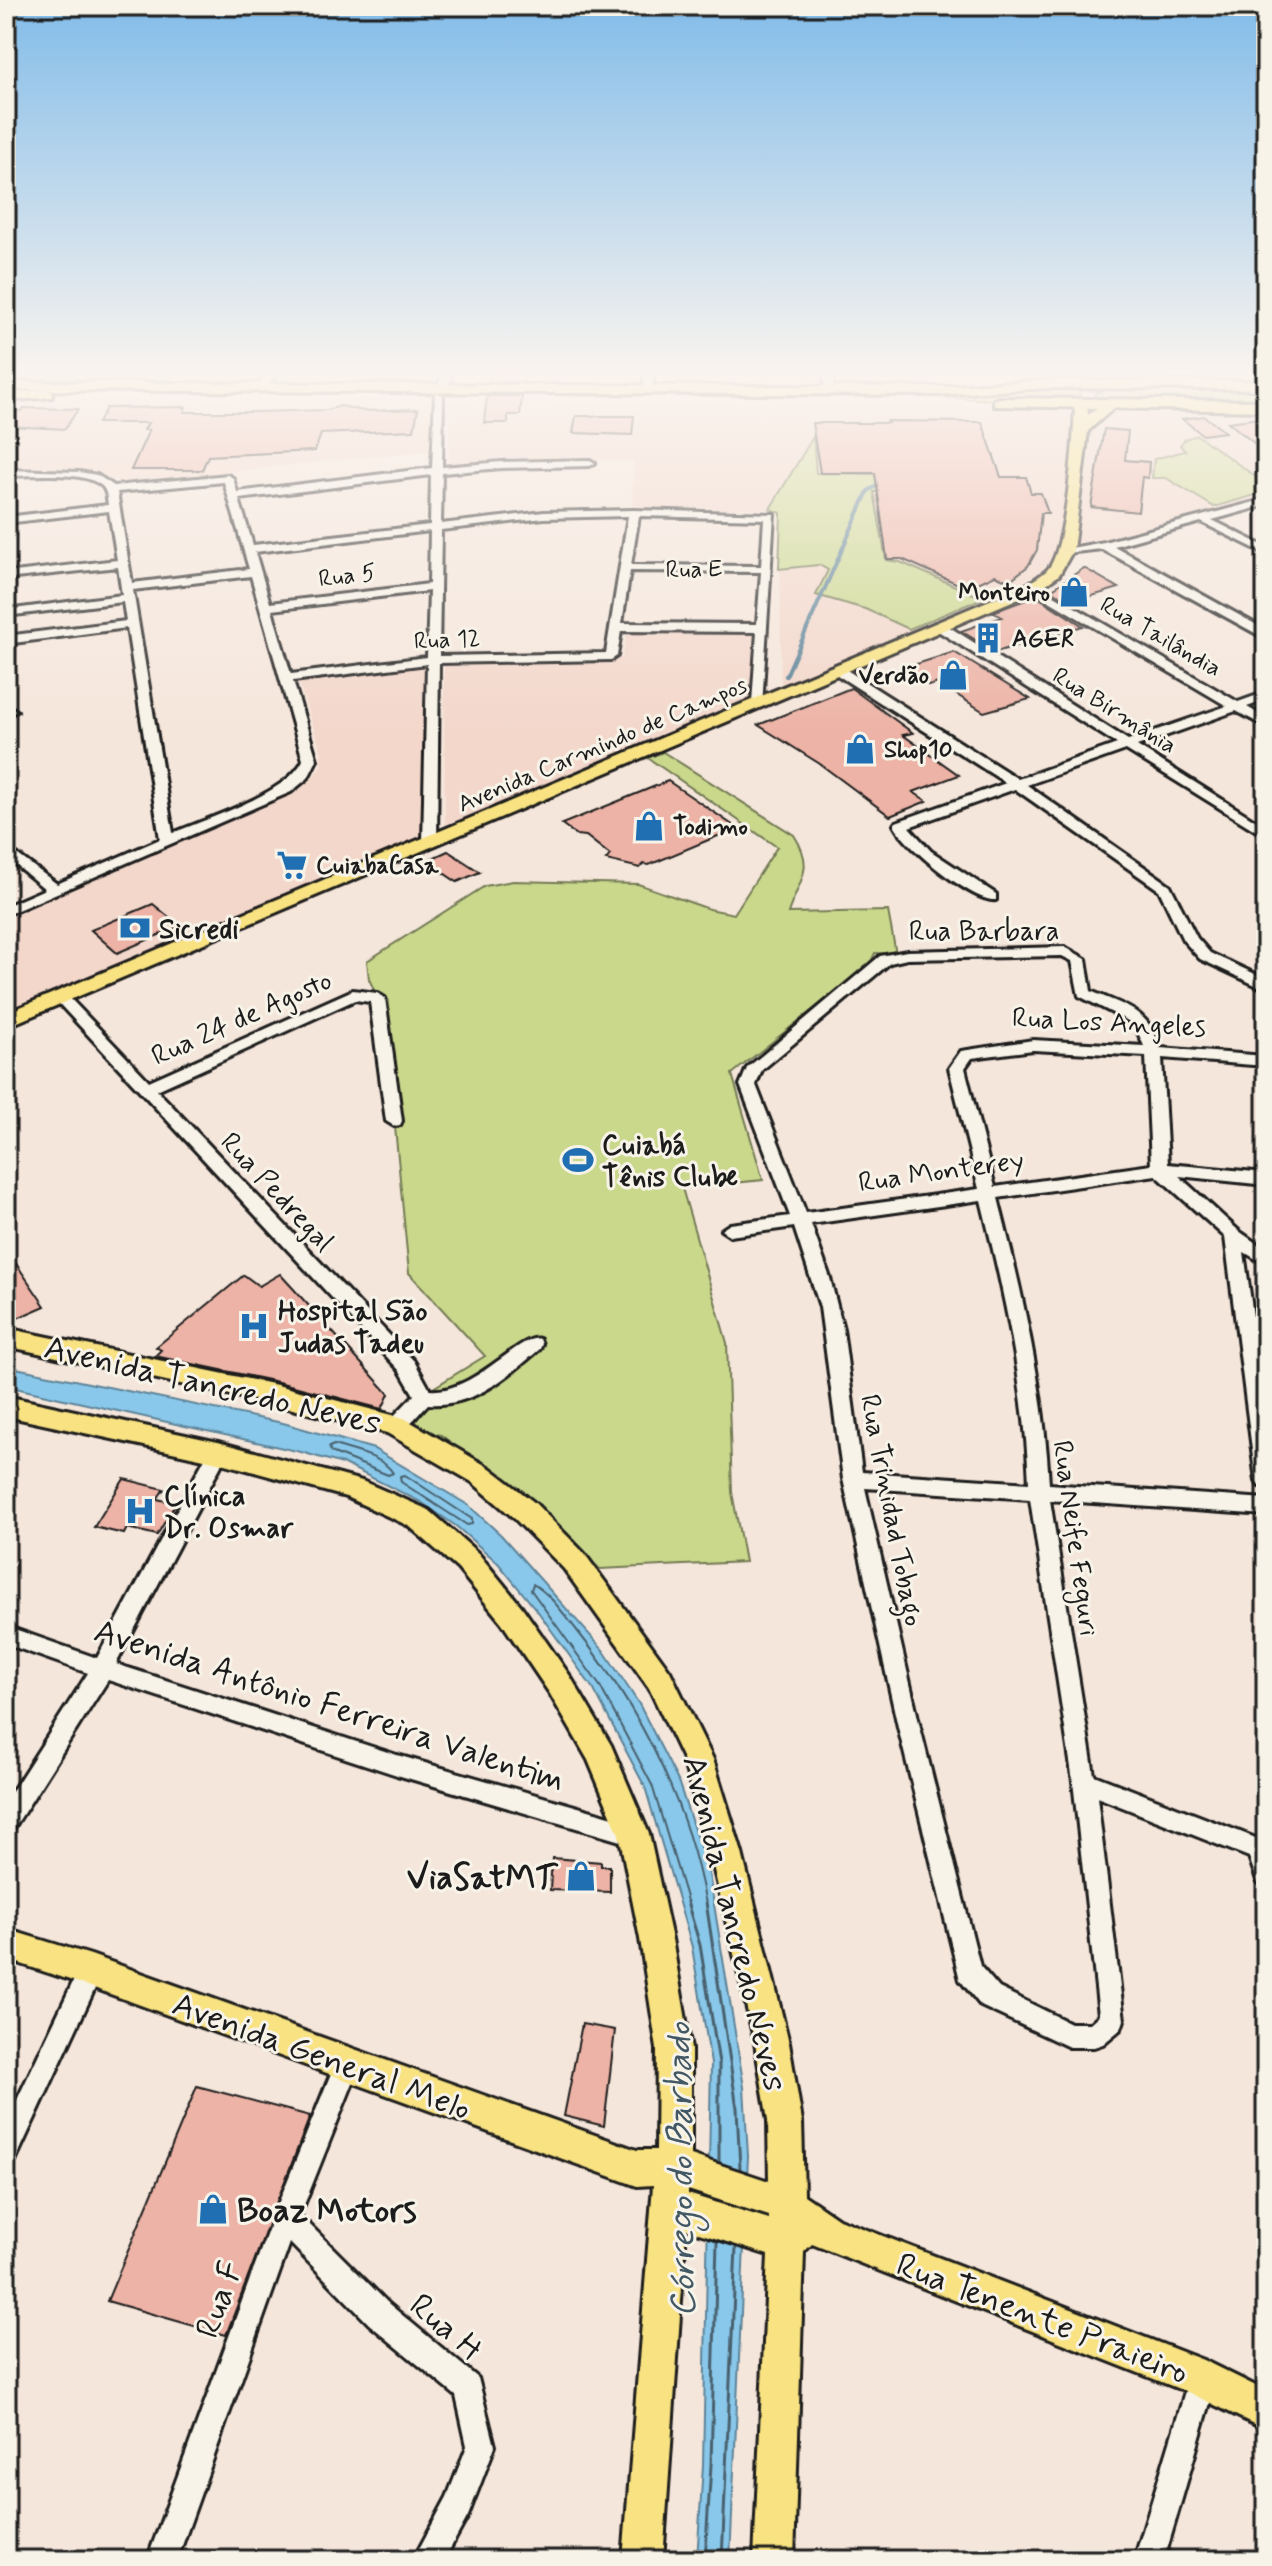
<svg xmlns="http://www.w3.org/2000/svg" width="1272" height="2566" font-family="Mynerve,sans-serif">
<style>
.built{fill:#f3d7cb}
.green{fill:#cad88c;stroke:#737a54;stroke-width:2}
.water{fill:#89c8ea;stroke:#5d8398;stroke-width:2}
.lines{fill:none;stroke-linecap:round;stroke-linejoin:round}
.shore-far1{stroke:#48616e;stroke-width:2}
.shore{stroke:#48616e;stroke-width:3}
.stream{stroke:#5d8398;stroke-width:4}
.building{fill:#edb3a6;stroke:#1c1c1c;stroke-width:2}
.minor-casing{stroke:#1c1c1c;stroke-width:6}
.major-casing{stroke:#1c1c1c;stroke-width:6}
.highway-casing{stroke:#1c1c1c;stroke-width:6}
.minor{fill:#f7f3e8;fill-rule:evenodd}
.major{fill:#f8e281;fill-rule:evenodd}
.highway{fill:#f8e281;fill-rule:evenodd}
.labels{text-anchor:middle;stroke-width:6;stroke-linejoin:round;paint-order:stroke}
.far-street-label{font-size:24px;fill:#1c1c1c;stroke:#f7f3e8}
.far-poi-label{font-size:24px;font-weight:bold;fill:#1c1c1c;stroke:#f7f3e8;text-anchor:start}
.poi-label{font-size:28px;font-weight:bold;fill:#1c1c1c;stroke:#f7f3e8;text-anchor:start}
.street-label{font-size:28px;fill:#1c1c1c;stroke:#f7f3e8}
.near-street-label{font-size:34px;fill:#1c1c1c;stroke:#f7f3e8}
.near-poi-label{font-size:34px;font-weight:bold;fill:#1c1c1c;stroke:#f7f3e8;text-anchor:end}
.near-water-label{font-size:36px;font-style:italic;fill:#425864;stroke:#f7f3e8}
</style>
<rect width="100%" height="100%" fill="#f5e6db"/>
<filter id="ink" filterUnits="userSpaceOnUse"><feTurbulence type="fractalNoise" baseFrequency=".0125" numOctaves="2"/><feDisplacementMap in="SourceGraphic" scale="16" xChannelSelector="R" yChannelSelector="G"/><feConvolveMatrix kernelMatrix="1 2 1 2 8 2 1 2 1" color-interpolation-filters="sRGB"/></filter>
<g filter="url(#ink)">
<g class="built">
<polygon points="6,372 250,372 241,381 6,378"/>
<polygon points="453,372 642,372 642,386 448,386"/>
<polygon points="658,372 824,372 825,381 662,384 657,383"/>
<polygon points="432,399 433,449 423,451 125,483 89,473 54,469 6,470 6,400"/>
<polygon points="450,400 637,404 880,403 1061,410 1070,413 1075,427 1061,532 1053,564 1024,586 781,687 780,513 770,509 632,508 634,461 553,459 449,469"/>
<polygon points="1120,409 1266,409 1266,499 1095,543 1077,542 1093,422 1105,413"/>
<polygon points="757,631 753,702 445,825 444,662 622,658 627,632"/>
<polygon points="429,662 424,840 6,1017 6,913 310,780 320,768 322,753 298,681"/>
</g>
<g class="green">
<polygon points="6,372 176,372 167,380 6,378"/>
<polygon points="1261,387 1266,388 1266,403 1097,399 1094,394 1106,389"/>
<polygon points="1032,388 1080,388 1078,404 936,397 935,393"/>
<polygon points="1197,435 1266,484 1266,492 1214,507 1166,478 1152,478 1154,459 1185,451 1180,445 1185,439"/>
<polygon points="813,437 816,473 929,475 923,492 874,492 886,560 900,562 983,598 909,629 865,609 816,595 828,570 819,565 779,569 781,513 770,509"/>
<path d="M663,752L794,835C816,869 799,880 788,913L888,911L896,954L875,953L870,964L732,1074L763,1180L682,1188L727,1343L732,1492L745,1562L600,1569L529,1503L441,1435L412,1431L430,1390L485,1356L409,1273L384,1012L369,979L367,961L485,886L513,881L638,884L709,909L734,914L777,847L648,758Z"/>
</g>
<polygon class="water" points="6,1366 283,1423 374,1449 468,1505 501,1535 604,1651 639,1704 678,1781 709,1874 744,2087 748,2156 730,2560 697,2560 703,2465 711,2064 692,1947 645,1787 594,1690 539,1613 498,1563 456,1526 421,1502 346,1465 301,1452 6,1386"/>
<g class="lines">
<g class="shore-far1">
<path d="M334,1445C352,1451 383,1456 393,1473L388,1475L331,1452L329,1447Z"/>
<polygon points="405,1475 472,1519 472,1524 467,1525 401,1482 400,1476"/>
<path d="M688,1904L652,1785L600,1686L531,1590L533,1584C551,1595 562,1612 575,1628C640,1709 687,1802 706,1904"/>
</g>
<g class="shore">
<polyline points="687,1902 700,1945 719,2063 719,2162"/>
<polyline points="706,1902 737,2108 740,2169"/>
<polyline points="705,2560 711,2465 717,2241"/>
<polyline points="722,2560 736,2247"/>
</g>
<polyline class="stream" points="786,676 868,491 882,483"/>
</g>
<g class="building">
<polygon points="490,372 524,372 523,382 489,382"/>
<polygon points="487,396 522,396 520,415 508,415 508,423 484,423"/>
<polygon points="341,406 363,411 418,409 414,430 321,434 315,451 208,456 202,470 131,470 149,430 144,430 148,423 98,423 106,408 186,407 184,412 258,412 327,410"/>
<polygon points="24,408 78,409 65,429 6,426 6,411 22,411"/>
<polygon points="576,416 634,416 632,435 573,433"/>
<polygon points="1204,416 1225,432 1203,435 1182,419"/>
<polygon points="1266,418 1266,453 1228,422 1251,419"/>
<polygon points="887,421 982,422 1001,477 1026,477 1031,493 1041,493 1048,513 1041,513 1037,550 1028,566 1009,581 995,575 967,588 902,559 887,559 875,473 820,473 812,423 888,423"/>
<polygon points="1104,429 1128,431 1125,460 1149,462 1148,478 1142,477 1138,512 1091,507"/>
<polygon points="1084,568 1119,588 1072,602 1051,590"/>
<polygon points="1031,598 1039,598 1083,626 996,652 961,631 1002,617 993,612"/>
<polygon points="954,652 1030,699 984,712 938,683 929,686 904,668"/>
<polygon points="851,688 913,733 903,735 959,775 913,792 927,801 890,816 820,764 758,725"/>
<polygon points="668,781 737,828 649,865 644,864 640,868 606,860 610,855 586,836 576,835 562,824"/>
<polygon points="448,851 480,872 457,882 426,861"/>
<polygon points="153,904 180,926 117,953 91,930"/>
<polygon points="6,1249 45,1306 6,1323"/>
<polygon points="280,1274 389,1394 382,1409 278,1382 155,1356 161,1350 156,1347 244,1275 259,1286"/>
<polygon points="124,1479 164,1489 157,1499 176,1503 157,1535 127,1528 124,1534 94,1527"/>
<polygon points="552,1858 601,1862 601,1866 610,1866 610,1892 550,1890"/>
<polygon points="582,2024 615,2030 604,2126 564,2116"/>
<polygon points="197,2086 310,2116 226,2335 107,2301"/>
</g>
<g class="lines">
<g class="minor-casing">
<g id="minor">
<polygon points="269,372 279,372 265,388 259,388 257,386"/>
<polygon points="442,372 452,372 448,388 443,391 438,388"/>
<polygon points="644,372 654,372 652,390 644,388"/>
<polygon points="823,372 833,372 833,392 825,390"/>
<path d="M435,393L443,395L442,467L502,462L590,460L595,463L590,466L502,468L442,473L441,524L544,512L634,510L774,514L762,706L752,703L757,632L621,631L617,656L611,660L439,663L437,843L430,847L423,843L427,664L293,681L317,760L308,778L291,792L6,915V906L45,889L6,857V846L57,884L160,839L127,628L6,644V636L126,621L123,602L6,616V610L122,595L118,567L6,579V573L117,560L109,511L6,523V517L108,505C107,498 107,491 102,486C85,470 29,476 6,476V470L79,472L97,475L114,486L228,475L233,478L237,492L432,468ZM431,475L430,525L253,545L239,499ZM224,482L249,569L132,583L117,492ZM628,516L606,653L439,656L441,530L544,518ZM639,516L764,519L761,566L631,565ZM430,531L429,584L270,603L255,552ZM630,571L761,572L757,624L622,623ZM251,576L303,760C287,794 208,818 173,833L133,590ZM429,591L427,657L291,674L272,610Z"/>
<polygon points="1266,499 1266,505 1212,520 1266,547 1266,554 1201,522 1114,546 1266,630 1266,639 1102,549 1066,553 1060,550 1104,542"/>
<path d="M1029,585H1037L1238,702L1266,692V700L1247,707L1266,718V727L1236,711L1137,746L1266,827V837L1126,750L1027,785L1170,885L1197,938L1210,953L1266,979V990L1200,959L1183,940L1159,890L1015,789L909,827L931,851L996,894V900C974,903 904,846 894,825L896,822L1006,783L834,673V667H842L1018,779L1117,744L935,629V623H943L1128,740L1227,706L1029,589Z"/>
<polygon points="6,708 11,707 17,711 6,716"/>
<path d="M1065,947L1086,959L1091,991C1125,1007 1148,1008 1160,1048L1266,1056V1066L1162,1058L1168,1164L1266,1173V1185L1179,1176L1239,1231L1266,1250V1265L1244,1252L1266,1409V1489L1259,1486L1256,1481L1225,1237L1156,1175L998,1198C1022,1292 1044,1387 1049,1484L1266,1499V1515L1050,1500L1094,1775L1266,1842V1886L1258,1883L1249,1857L1097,1797L1124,2020L1121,2029L1103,2044L1094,2047H1069L981,2006L960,1980L898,1727L843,1479L820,1307L794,1227L730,1236L721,1230L730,1224L790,1216L740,1085L747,1068L880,956L907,951ZM1062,956L1072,961L1079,996L1134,1024L1144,1046L1033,1040L961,1051L949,1068L979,1189L806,1213L756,1085L762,1070L890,963L907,959ZM1033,1050L1146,1056L1151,1165L995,1187L965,1068L972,1058ZM981,1200C1004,1293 1025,1387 1029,1483L862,1472L843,1329L830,1278L811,1224ZM865,1488L1030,1499L1073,1781L1099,2015L1090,2023H1070L999,1988L980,1966L920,1727Z"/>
<path d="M353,990L377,993L385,998L402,1121L400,1125L394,1126L386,1121L370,1002L355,1000L157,1090L414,1361L430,1390C474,1394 520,1333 540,1339L542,1344L540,1349C509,1376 472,1408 428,1404C417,1415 405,1435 388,1430L385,1425L414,1395L400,1371L52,996L55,993H65L149,1081Z"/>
<polygon points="218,1444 225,1447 228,1452 116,1664 397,1755 634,1823 642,1827 646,1834 642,1841 634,1845 397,1775 108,1680 14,1828 6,1831 6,1801 88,1673 6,1644 6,1626 97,1658 211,1447"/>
<polygon points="91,1959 100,1963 103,1971 15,2161 6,2165 6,2123 82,1963"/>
<polygon points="347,2052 356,2056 360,2065 300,2215 389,2304 478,2378 495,2446 468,2516 444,2560 413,2560 447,2497 467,2446 456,2396 369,2324 290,2243 177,2560 147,2560 272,2219 338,2056"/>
<polygon points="1203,2365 1213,2369 1217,2379 1164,2560 1134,2560 1189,2379 1193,2369"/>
</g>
</g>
<g class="major-casing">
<g id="major">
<polygon points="47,390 52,391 52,397 6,401 6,393"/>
<path d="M1081,400L1087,404L1088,415L1106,402L1117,405L1088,431L1073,550L1059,575L1038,590L6,1027V1013L1028,584C1034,579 1043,575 1048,569C1067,548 1074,435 1075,404Z"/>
<path d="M6,1328L277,1385L404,1418L490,1468L535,1503L584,1553L670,1671L713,1759L742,1853L789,2043L802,2121L804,2195L839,2219L1203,2360L1266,2391V2430L1192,2394L812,2244L804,2252L794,2560H754L768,2255L686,2229L663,2560H623L653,2185L637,2186L91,1987L6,1959V1929L91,1955L637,2150H656L657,2049L640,1939L619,1834L588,1760L550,1694L502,1623L458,1569L409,1526L346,1497L218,1462L6,1416V1396L218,1442L362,1481L429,1510L478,1553L522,1607L570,1676L611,1745L649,1834L672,1939L691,2049V2155L769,2181L768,2121L755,2043L710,1853L683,1759L649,1688L564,1569L515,1519L472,1482L387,1433L277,1405L6,1346ZM688,2190L769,2216V2219L688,2194Z"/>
</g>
</g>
<g class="highway-casing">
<g id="highway">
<polygon points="1046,380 1266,381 1266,389 1046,388 936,395 6,390 6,382 936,387"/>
<polygon points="999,398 1266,401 1266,411 994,406 994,400"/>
</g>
</g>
<use href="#minor" class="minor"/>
<use href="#major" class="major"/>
<use href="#highway" class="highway"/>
</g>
</g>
<linearGradient id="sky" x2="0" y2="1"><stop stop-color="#82bce9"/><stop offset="0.51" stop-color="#faf4ef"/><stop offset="1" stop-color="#faf4ef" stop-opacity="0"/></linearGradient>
<rect width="1272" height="731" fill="url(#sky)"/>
<defs>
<g id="shop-bare" transform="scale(2.4)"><path d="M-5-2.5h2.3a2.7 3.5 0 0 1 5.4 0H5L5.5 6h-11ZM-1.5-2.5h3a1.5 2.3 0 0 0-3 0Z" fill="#1f6fb2" stroke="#f7f3e8" stroke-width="2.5" paint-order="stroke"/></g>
<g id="building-bare" transform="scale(2.4)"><path d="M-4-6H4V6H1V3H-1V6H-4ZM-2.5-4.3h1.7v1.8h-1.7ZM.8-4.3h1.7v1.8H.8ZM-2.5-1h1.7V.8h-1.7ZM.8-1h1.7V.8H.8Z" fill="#1f6fb2" stroke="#f7f3e8" stroke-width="2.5" paint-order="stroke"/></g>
<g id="supermarket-bare" transform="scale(2.4)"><path d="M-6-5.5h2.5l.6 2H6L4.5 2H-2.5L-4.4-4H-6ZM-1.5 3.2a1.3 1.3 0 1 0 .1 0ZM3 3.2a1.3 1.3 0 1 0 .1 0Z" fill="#1f6fb2" stroke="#f7f3e8" stroke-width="2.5" paint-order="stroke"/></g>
<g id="bank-bare" transform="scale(2.4)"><path d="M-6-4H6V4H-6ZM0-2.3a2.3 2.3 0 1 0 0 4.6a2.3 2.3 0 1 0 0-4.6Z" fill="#1f6fb2" stroke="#f7f3e8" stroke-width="2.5" paint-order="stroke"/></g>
<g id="stadium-bare" transform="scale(2.4)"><path d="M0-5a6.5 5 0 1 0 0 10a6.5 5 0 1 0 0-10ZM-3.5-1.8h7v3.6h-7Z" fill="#1f6fb2" stroke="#f7f3e8" stroke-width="2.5" paint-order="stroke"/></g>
<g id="hospital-bare" transform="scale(2.4)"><path d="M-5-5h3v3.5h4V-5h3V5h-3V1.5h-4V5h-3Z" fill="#1f6fb2" stroke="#f7f3e8" stroke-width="2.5" paint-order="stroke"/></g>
</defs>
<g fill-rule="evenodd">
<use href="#shop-bare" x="1074" y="592"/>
<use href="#building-bare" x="988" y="638"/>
<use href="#shop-bare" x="953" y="675"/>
<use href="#shop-bare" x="860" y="749"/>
<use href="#shop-bare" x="649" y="826"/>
<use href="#supermarket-bare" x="292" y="865"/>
<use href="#bank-bare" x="135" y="928"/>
<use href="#stadium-bare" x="578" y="1160"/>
<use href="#hospital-bare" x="254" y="1326"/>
<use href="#hospital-bare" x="140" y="1511"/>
<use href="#shop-bare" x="581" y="1876"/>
<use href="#shop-bare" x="213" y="2209"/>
</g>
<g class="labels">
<g class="far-street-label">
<text x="694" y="577">Rua E</text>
<text transform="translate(347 575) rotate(-7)" y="8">Rua 5</text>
<text transform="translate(1161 636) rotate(30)" y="8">Rua Tailândia</text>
<text transform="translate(447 639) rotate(-3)" y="8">Rua 12</text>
<text transform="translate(1115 710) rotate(32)" y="8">Rua Birmânia</text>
<text transform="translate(602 744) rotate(-23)" y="8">Avenida Carmindo de Campos</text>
</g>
<g class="far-poi-label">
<text x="1050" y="600" text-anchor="end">Monteiro</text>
<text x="1012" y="646">AGER</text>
<text x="929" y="683" text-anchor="end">Verdão</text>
<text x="884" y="757">Shop10</text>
<text x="673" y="834">Todimo</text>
<text x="316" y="873">CuiabaCasa</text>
</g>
<g class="poi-label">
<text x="159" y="938">Sicredi</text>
<text x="602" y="1154">Cuiabá<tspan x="602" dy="32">Tênis Clube</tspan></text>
<text x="278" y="1320">Hospital São<tspan x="278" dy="32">Judas Tadeu</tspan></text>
<text x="164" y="1505">Clínica<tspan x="164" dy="32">Dr. Osmar</tspan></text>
</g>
<g class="street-label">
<text x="984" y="940">Rua Barbara</text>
<text transform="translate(241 1017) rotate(-24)" y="10">Rua 24 de Agosto</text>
<text transform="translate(1109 1021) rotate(3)" y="10">Rua Los Angeles</text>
<text transform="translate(941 1170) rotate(-8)" y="10">Rua Monterey</text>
<text transform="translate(278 1191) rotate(47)" y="10">Rua Pedregal</text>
<text transform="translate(893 1510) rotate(79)" y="10">Rua Trinidad Tobago</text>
<text transform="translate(1077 1538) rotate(82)" y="10">Rua Neife Feguri</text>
</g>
<g class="near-street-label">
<text transform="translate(213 1384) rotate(13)" y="12">Avenida Tancredo Neves</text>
<text transform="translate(330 1704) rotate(18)" y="12">Avenida Antônio Ferreira Valentim</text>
<text transform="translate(736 1923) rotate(76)" y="12">Avenida Tancredo Neves</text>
<text transform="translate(322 2055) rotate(20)" y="12">Avenida General Melo</text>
<text transform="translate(218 2299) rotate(-70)" y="12">Rua F</text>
<text transform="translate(1043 2317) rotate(21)" y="12">Rua Tenente Praieiro</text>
<text transform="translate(447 2326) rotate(40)" y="12">Rua H</text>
</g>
<g class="near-poi-label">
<text x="557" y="1888">ViaSatMT</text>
<text x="237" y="2221" text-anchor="start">Boaz Motors</text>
</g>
<g class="near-water-label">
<text transform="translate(679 2170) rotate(-91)" y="13">Córrego do Barbado</text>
</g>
</g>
<rect width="1272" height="2566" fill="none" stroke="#f7f3e8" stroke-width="32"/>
<rect x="16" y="16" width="1240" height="2534" fill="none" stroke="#1c1c1c" stroke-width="3" filter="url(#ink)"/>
</svg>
